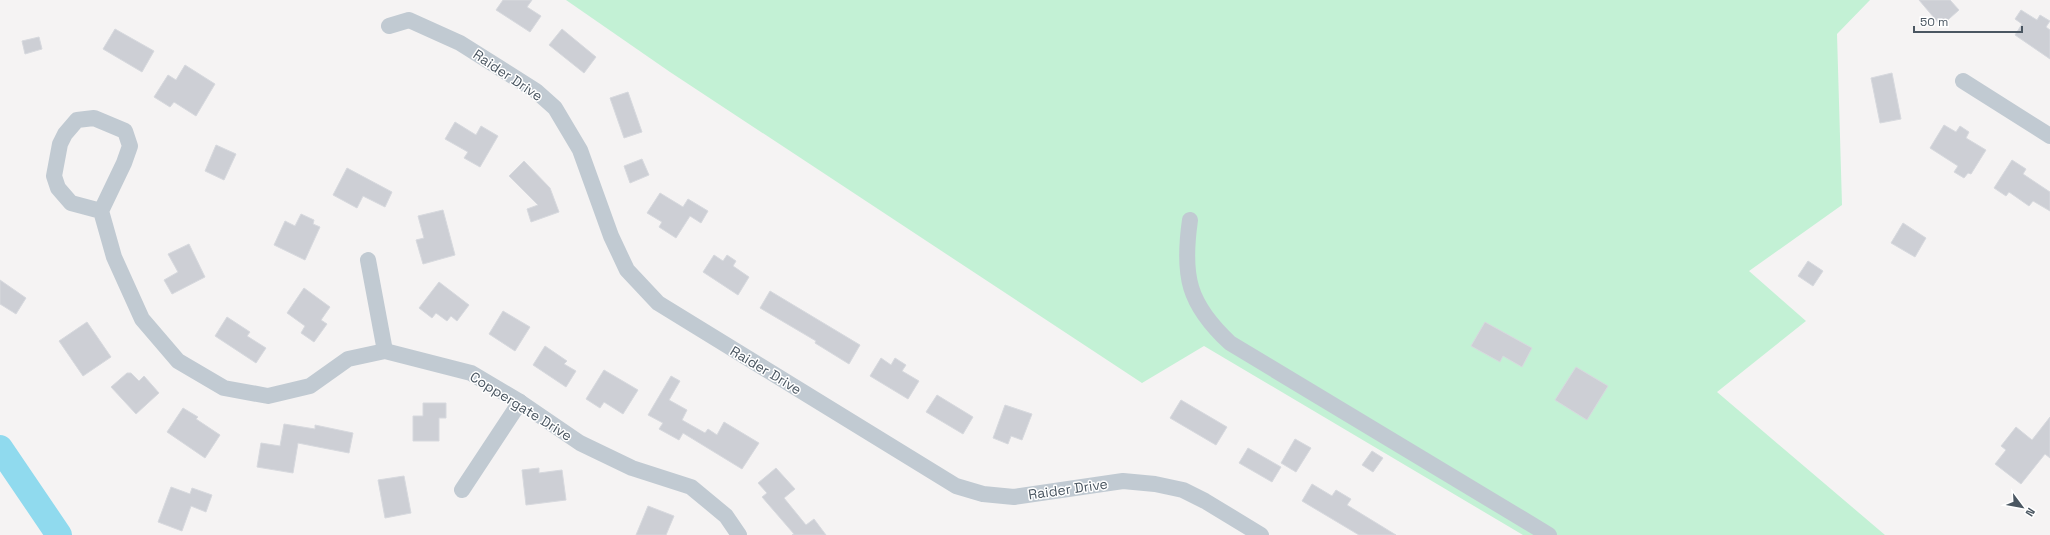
<svg xmlns="http://www.w3.org/2000/svg" width="2050" height="535" font-family="'Space Grotesk',sans-serif">
<style>
.green{fill:#c3f1d5}
.lines{fill:none;stroke-linecap:round;stroke-linejoin:round}
.river{stroke:#90daee;stroke-width:26}
.building{fill:#cdcfd5;stroke:#d7d9de}
.minor{stroke:#c1cad2;stroke-width:16}
.labels{text-anchor:middle;stroke-width:3;stroke-linejoin:round;paint-order:stroke}
.street-label{font-size:14px;fill:#4a5661;stroke:#fff}
</style>
<rect width="100%" height="100%" fill="#f5f3f3"/>
<polygon class="green" points="566,0 1870,0 1837,34 1842,205 1749,271 1806,321 1717,392 1885,535 1523,535 1204,346 1142,383 670,72"/>
<g class="lines">
<polyline class="river" points="0,448 59,535"/>
</g>
<g class="building">
<polygon points="503,0 532,0 527,7 541,16 530,32 496,10"/>
<polygon points="1919,0 1950,0 1959,10 1941,26"/>
<polygon points="2021,10 2037,20 2040,15 2050,21 2046,27 2050,30 2050,59 2015,35 2022,24 2015,19"/>
<polygon points="115,29 154,51 142,72 103,49"/>
<polygon points="562,29 596,57 584,73 549,45"/>
<polygon points="39,37 42,49 25,54 22,41"/>
<polygon points="185,65 215,84 196,116 174,102 170,107 154,97 168,75 176,80"/>
<polygon points="1892,73 1901,119 1880,123 1871,78"/>
<polygon points="628,92 642,132 624,138 610,98"/>
<polygon points="455,122 476,135 481,126 498,136 480,167 464,158 468,152 445,139"/>
<polygon points="1944,125 1956,132 1960,126 1969,132 1966,138 1986,150 1971,174 1968,173 1964,178 1954,172 1958,166 1930,148"/>
<polygon points="216,145 236,154 224,180 205,171"/>
<polygon points="642,159 649,175 630,183 624,166"/>
<polygon points="2012,160 2026,169 2023,174 2050,192 2050,211 2033,201 2029,206 2009,192 2006,196 1994,188"/>
<polygon points="524,161 550,188 559,212 531,222 527,209 538,205 509,176"/>
<polygon points="347,168 392,192 385,207 363,196 357,208 333,195"/>
<polygon points="660,193 683,207 688,199 708,211 701,223 690,216 676,238 659,227 662,222 647,213"/>
<polygon points="443,210 455,255 423,264 416,240 424,238 418,216"/>
<polygon points="301,214 314,220 313,224 320,227 305,260 274,245 285,221 295,226"/>
<polygon points="1903,223 1926,238 1915,257 1891,243"/>
<polygon points="189,244 205,277 172,294 164,280 178,272 168,254"/>
<polygon points="714,255 723,261 727,255 736,261 733,266 749,277 738,295 703,272"/>
<polygon points="1808,261 1823,271 1813,286 1798,276"/>
<polygon points="0,280 26,298 16,314 0,304"/>
<polygon points="439,282 469,305 457,321 451,316 447,321 436,313 432,318 419,308"/>
<polygon points="304,288 330,307 321,320 327,324 314,342 301,333 305,326 287,313"/>
<polygon points="770,291 860,345 849,364 815,343 816,341 760,308"/>
<polygon points="503,311 530,327 515,351 489,334"/>
<polygon points="227,317 250,332 247,336 266,348 256,363 215,336"/>
<polygon points="87,322 111,357 83,376 59,341"/>
<polygon points="1485,322 1532,348 1522,367 1503,356 1500,362 1471,346"/>
<polygon points="545,346 567,361 564,364 576,371 566,387 533,365"/>
<polygon points="881,358 891,365 895,358 906,365 902,371 919,381 908,399 870,376"/>
<polygon points="1576,367 1608,386 1587,420 1555,400"/>
<polygon points="604,370 638,390 623,414 604,402 600,408 586,399"/>
<polygon points="127,373 131,373 139,381 144,376 159,393 136,414 111,387"/>
<polygon points="671,376 680,381 669,400 687,410 682,420 705,433 708,429 717,435 724,422 759,443 742,469 683,433 679,440 659,429 663,423 648,415"/>
<polygon points="937,395 973,417 963,434 926,412"/>
<polygon points="1181,400 1227,427 1216,445 1170,418"/>
<polygon points="423,403 446,403 446,418 439,418 439,441 413,441 413,416 423,416"/>
<polygon points="1005,405 1032,414 1022,440 1011,436 1008,444 993,438"/>
<polygon points="183,408 198,417 196,419 220,435 205,458 167,432"/>
<polygon points="2050,417 2050,458 2045,454 2021,484 1995,464 2006,450 2001,446 2016,427 2032,440"/>
<polygon points="284,424 315,429 315,425 353,433 349,453 298,443 293,473 257,467 261,443 280,446"/>
<polygon points="1295,439 1311,448 1296,472 1281,463"/>
<polygon points="1248,448 1281,467 1272,482 1239,463"/>
<polygon points="1372,451 1383,458 1373,472 1362,465"/>
<polygon points="539,468 539,473 562,470 566,500 526,505 522,470"/>
<polygon points="776,468 795,489 784,498 806,525 814,519 826,535 792,535 794,534 762,497 767,493 758,483"/>
<polygon points="404,476 411,513 385,518 378,480"/>
<polygon points="1312,484 1332,496 1336,490 1351,499 1347,505 1396,535 1359,535 1302,501"/>
<polygon points="171,487 190,494 192,488 212,495 206,512 191,506 182,531 158,522"/>
<polygon points="648,506 674,516 666,535 636,535"/>
</g>
<g class="lines">
<g class="minor">
<polyline points="389,26 409,20 460,43 536,91 555,108 580,150 611,236 627,270 658,303 956,486 983,494 1014,497 1123,481 1155,484 1183,490 1205,501 1261,535"/>
<polyline points="1963,81 2050,136"/>
<polyline points="101,211 71,203 58,188 54,176 60,144 65,134 77,120 94,118 125,131 130,146 124,163 101,211 114,257 142,319 178,361 224,388 268,396 310,386 348,359 385,351 471,373 520,402 580,443 632,468 691,487 726,516 739,535"/>
<path d="M1190,220C1182,276 1188,304 1230,343L1549,535"/>
<polyline points="368,260 385,351"/>
<polyline points="462,490 520,402"/>
</g>
</g>
<g class="labels">
<g class="street-label">
<text transform="translate(508 75) rotate(34)" y="5">Raider Drive</text>
<text transform="translate(766 370) rotate(31)" y="5">Raider Drive</text>
<text transform="translate(521 406) rotate(32)" y="5">Coppergate Drive</text>
<text transform="translate(1068 489) rotate(-8)" y="5">Raider Drive</text>
</g>
</g>
<g transform="translate(2022 507) rotate(122)" stroke="#ffffff" stroke-width="3" paint-order="stroke">
<path d="M0-3L7 15L0 10L-7 15Z" fill="#4a5661"/>
<text y="-6" font-size="11" font-weight="bold" text-anchor="middle" fill="#4a5661">N</text>
</g>
<path d="M1914 26v6h108v-6" fill="none" stroke="#4a5661" stroke-width="2"/>
<text x="1920" y="26" font-size="12" fill="#4a5661" stroke="#ffffff" stroke-width="3" paint-order="stroke">50 m</text>
</svg>
